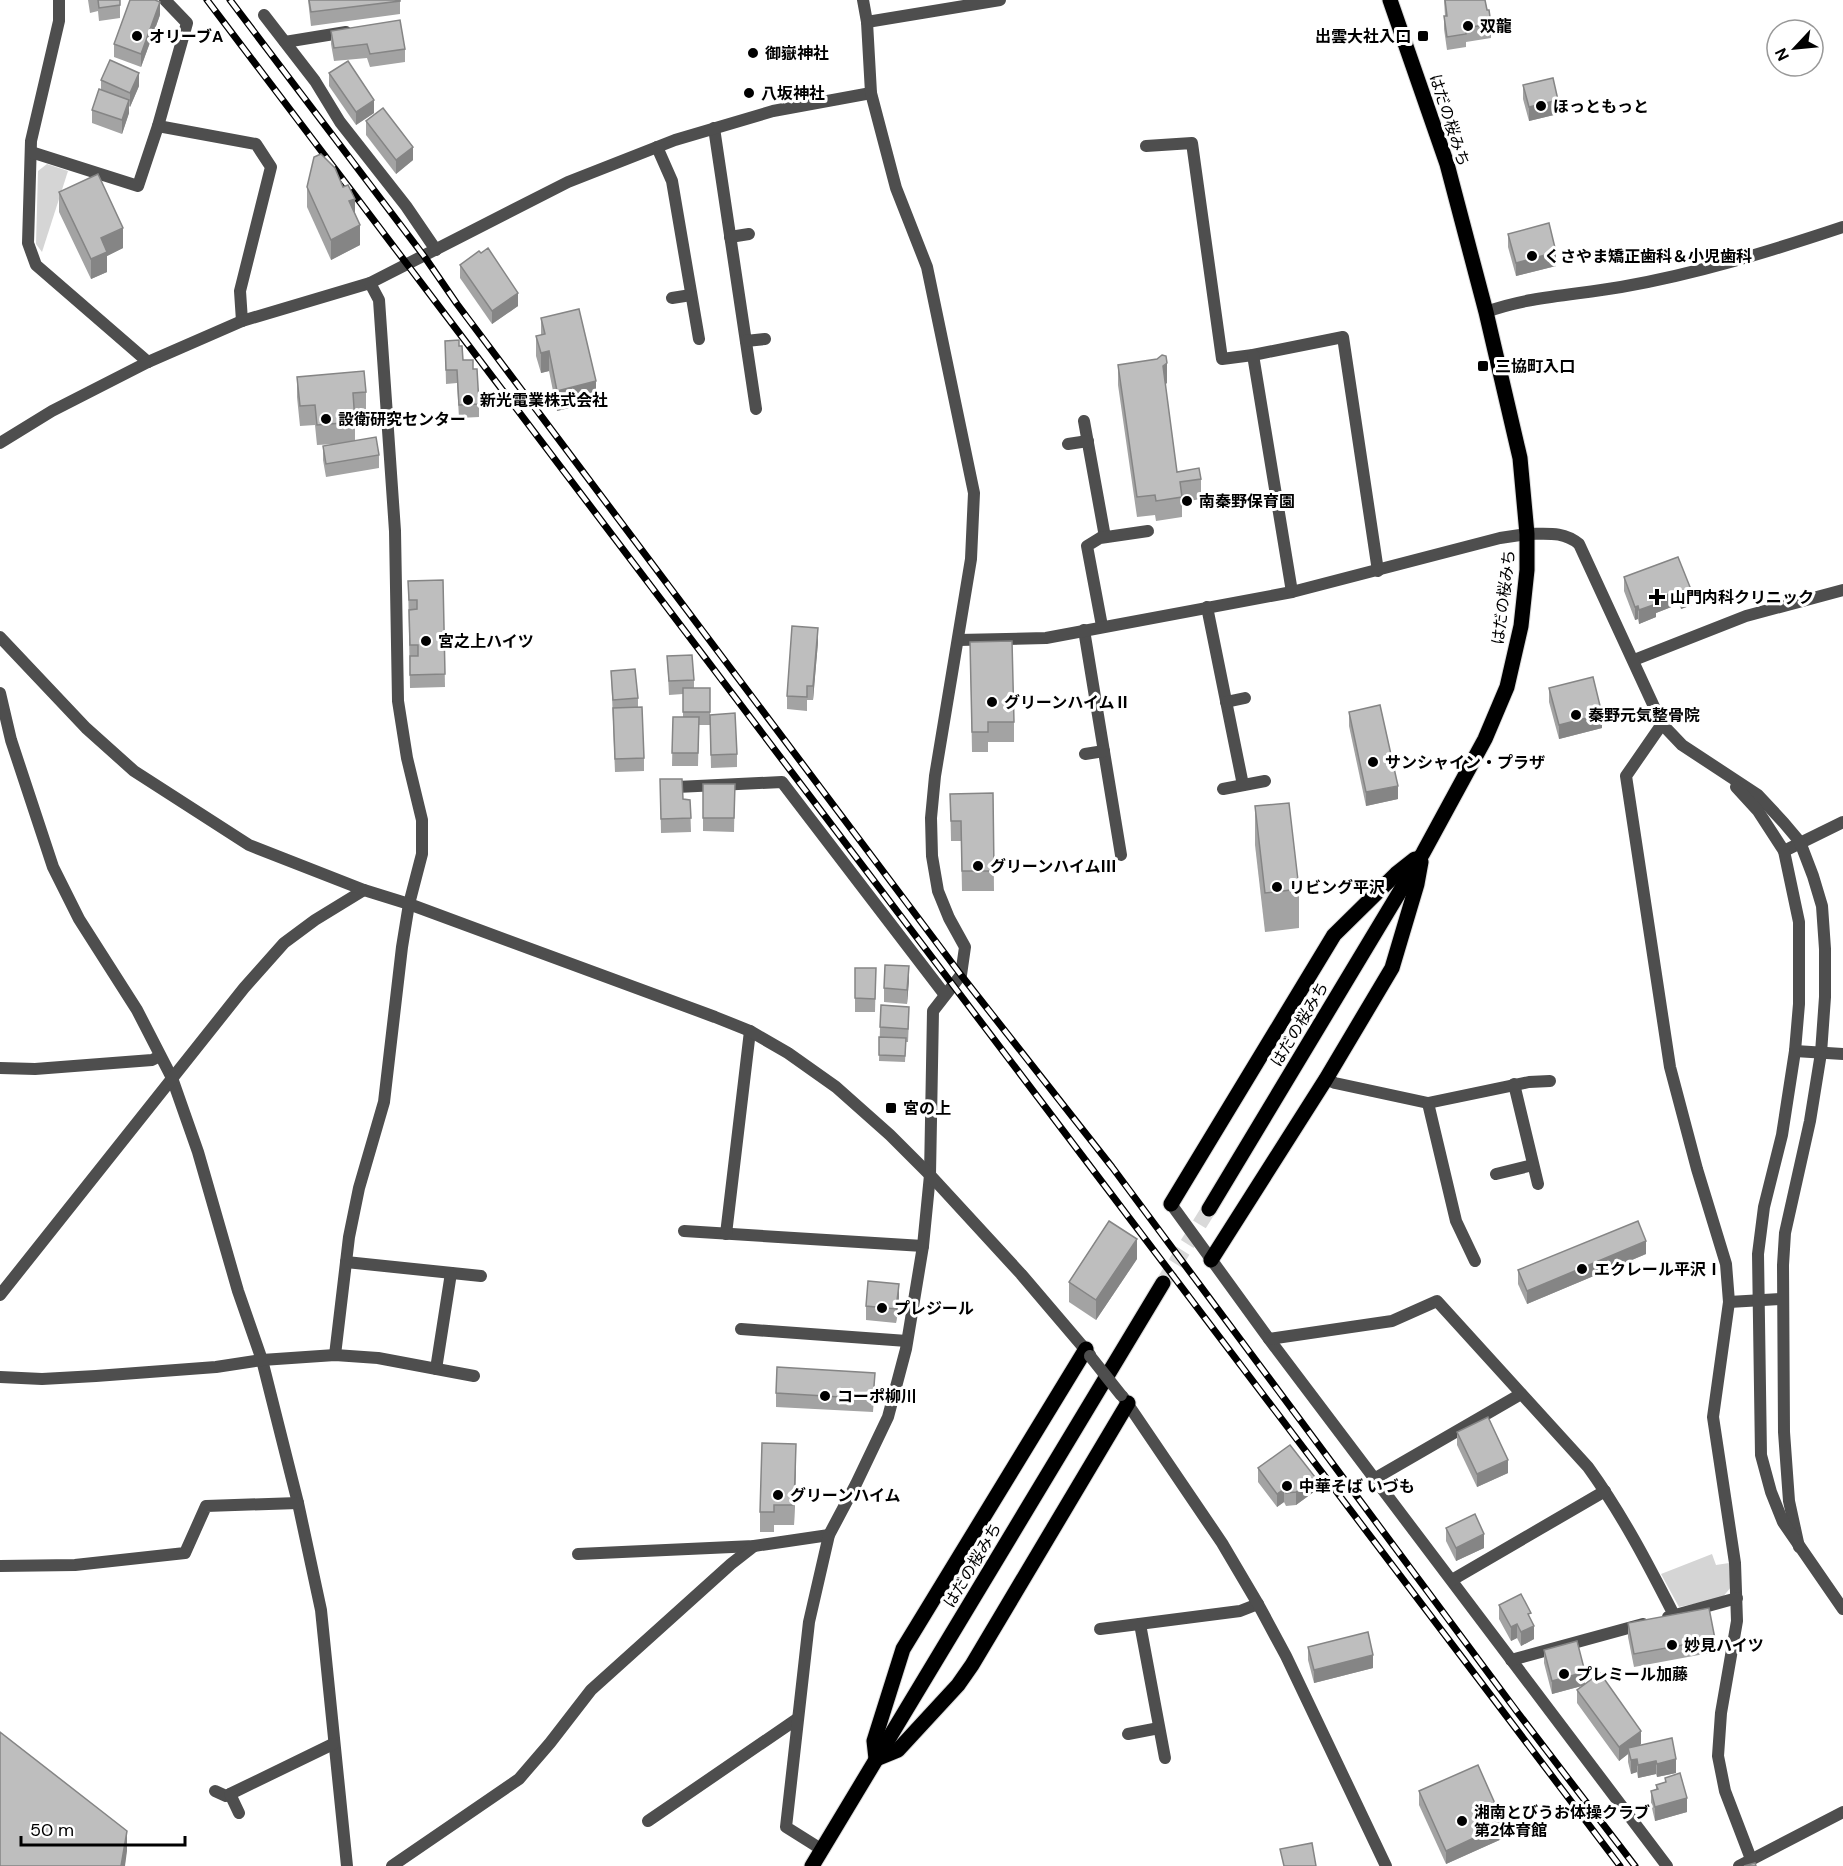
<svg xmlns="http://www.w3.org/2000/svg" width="1843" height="1866" font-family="'DM Sans','Noto Sans JP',sans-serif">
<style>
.green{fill:#d5d5d5}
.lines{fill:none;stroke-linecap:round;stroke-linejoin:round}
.primary-tunnel{stroke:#d9d9d9;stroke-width:15;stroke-dasharray:15 8;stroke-linecap:butt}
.primary-casing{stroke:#dbdbdb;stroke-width:17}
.minor{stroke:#4e4e4e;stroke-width:12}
.tertiary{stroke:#4e4e4e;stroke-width:12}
.primary{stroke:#000;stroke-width:15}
.rail-casing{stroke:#000;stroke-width:7}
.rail{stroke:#fff;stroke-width:4.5;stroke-dasharray:14;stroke-linecap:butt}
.tertiary-bridge{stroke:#4e4e4e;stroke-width:12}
.wall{fill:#a3a3a3}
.shaded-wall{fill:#858585}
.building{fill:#bebebe;stroke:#858585;stroke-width:1.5}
.poi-dot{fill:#000;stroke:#fff;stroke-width:2}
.labels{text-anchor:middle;stroke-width:6;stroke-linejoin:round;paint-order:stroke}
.poi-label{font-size:16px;font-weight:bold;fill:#000;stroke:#fff;text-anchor:start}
.street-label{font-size:16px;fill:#000;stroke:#fff}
</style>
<rect width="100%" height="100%" fill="#fff"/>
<g class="green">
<polygon points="47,164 68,171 42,252 36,244 38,171"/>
<polygon points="1712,1554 1716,1565 1729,1563 1731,1587 1722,1598 1679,1607 1661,1574"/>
</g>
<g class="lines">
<polyline class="primary-tunnel" points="1163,1283 1209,1209"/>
<g class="primary-casing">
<g id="primary">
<polyline points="1171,1204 1334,935 1396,874 1415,859"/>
<polyline points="1209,1209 1423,853 1485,739 1507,687 1521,626 1527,570 1527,534 1520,458 1486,312 1447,164 1390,0"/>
<polyline points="1211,1260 1326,1079 1392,968 1417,884 1421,862"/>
<polyline points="1086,1349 903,1649 874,1741 876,1759 898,1750 958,1685 972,1665 1128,1403"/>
<polyline points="812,1866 1163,1283"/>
</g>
</g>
<g class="minor">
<polyline points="59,0 59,21 31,141 28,243 36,265 148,362"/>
<polyline points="264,15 315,81 340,122 406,206 436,250"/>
<polyline points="867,22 1000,0"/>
<polyline points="285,42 346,32"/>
<polyline points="158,126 256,144 271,167 240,291 242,321"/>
<polyline points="714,128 756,409"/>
<polyline points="1146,146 1192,143 1222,359 1253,355 1343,337 1378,571"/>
<polyline points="657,147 672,181 699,339"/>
<polyline points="31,152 138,186 158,126 187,23 165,0"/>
<polyline points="730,237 749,234"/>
<polyline points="672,298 691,295"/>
<path d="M1486,312C1530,296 1576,295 1621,287C1696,274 1771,251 1843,227"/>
<polyline points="746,341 765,339"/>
<polyline points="1253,355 1292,592"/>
<polyline points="1084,421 1105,537"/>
<polyline points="0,443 52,411 148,362 242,321 370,283 568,182 675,140 773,111 871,93"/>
<polyline points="1068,444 1088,441"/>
<polyline points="1207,607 1243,785"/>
<polyline points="1102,626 1087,546 1100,538 1148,531"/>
<polyline points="1084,630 1121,855"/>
<polyline points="958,640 1046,638 1292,592 1500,538 1527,534"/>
<polyline points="1634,660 1746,616 1843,590"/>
<polyline points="0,693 11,740 53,867 79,919 137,1010 172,1078 198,1152 238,1291 262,1360 298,1503 321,1610 347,1866"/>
<polyline points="1226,702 1245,698"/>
<polyline points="1662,724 1626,776 1670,1067 1697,1169 1726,1264 1729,1302 1713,1417 1735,1563 1737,1621 1721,1713 1718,1756 1725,1791 1751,1859"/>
<polyline points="1085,754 1104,751"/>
<polyline points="677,787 782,782 945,995"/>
<polyline points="1223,789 1265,781"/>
<polyline points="1784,851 1843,822"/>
<polyline points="1795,1051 1843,1054"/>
<polyline points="0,1068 35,1069 152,1060 160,1056"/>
<polyline points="1326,1079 1335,1083 1428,1103 1529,1082 1550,1081"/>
<polyline points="1514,1084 1538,1184"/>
<polyline points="1428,1103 1456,1221 1475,1261"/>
<polyline points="1496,1174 1533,1165"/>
<polyline points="1171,1204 1269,1339 1667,1866"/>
<polyline points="684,1231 923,1246"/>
<polyline points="726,1234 750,1031"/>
<polyline points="346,1262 481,1276"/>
<polyline points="0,1295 244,988 284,943 315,920 364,890"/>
<polyline points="1729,1302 1782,1299"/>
<polyline points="741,1329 907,1341"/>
<path d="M1269,1339L1392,1321L1437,1301L1588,1467C1622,1514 1648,1564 1674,1615"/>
<polyline points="335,1355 349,1237 359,1188 384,1102 402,947 409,904 422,854 422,820 407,758 398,701 395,531 379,300 370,283"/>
<polyline points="436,1369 451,1273"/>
<polyline points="0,1377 42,1379 96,1376 216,1367 262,1360 335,1355 378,1358 474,1376"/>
<polyline points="1374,1479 1521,1394"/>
<polyline points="578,1554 754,1546 829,1535"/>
<polyline points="0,1566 75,1565 185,1553 206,1506 298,1503"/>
<polyline points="1452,1580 1605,1491"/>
<polyline points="1668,1617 1737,1598"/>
<polyline points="1140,1624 1165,1758"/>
<polyline points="1100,1629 1240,1611 1258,1604"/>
<polyline points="1511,1660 1643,1624"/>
<polyline points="1128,1734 1159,1728"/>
<polyline points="215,1791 226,1796 230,1794"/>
<polyline points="239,1813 230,1794 333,1744"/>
<polyline points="648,1821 797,1719"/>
<polyline points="821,1849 786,1827 809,1622 829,1535 856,1484 888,1417 906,1349 923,1246 930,1175 933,1011 961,975 965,947 949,918 938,891 932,856 931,818 935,776 971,559 974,493 927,267 896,188 871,93 867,22 863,0"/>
<polyline points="392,1866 519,1779 550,1743 591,1690 731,1564 754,1546"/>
<polyline points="1739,1866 1843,1812"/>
</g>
<g class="tertiary">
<path d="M1527,534C1547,534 1563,531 1579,544L1662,724L1682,745L1758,795L1784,823L1800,842L1813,876L1822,906L1825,949V997L1821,1053L1810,1121L1785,1233L1783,1265L1784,1432L1789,1501L1799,1547"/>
<polyline points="0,637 86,728 134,771 249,845 364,890 409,904 715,1017 750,1031 788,1053 836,1087 890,1135 930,1175 1021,1274 1090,1355"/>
<polyline points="1736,787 1758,811 1784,851 1799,922 1799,1004 1795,1051 1782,1135 1764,1207 1758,1254 1761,1455 1771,1492 1783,1522 1843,1609"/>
<polyline points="1123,1397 1222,1543 1258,1604 1286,1656 1386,1866"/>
</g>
<use href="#primary" class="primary"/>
<g class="rail-casing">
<g id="rail">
<polyline points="207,0 1620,1866"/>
<polyline points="230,0 424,256 457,304 961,975 1112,1167 1518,1713 1635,1866"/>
</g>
</g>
<use href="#rail" class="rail"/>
<polyline class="tertiary-bridge" points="1090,1356 1121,1395"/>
</g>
<g class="wall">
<polygon points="88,0 120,0 120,18 99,21 98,11 90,13"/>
<polygon points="308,0 400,0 400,14 311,26"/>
<polygon points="1444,0 1485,0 1491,24 1491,38 1466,42 1466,47 1447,50 1444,29 1444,16 1445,16"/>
<polygon points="160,15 141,67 114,57 114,44"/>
<polygon points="331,31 405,49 405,62 370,67 367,58 334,61 331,44"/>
<polygon points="329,73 374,113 356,125 329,86"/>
<polygon points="101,80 139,86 130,107 129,106 129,113 122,134 92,123 92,110 101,89"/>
<polygon points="1523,85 1558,114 1529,121 1523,99"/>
<polygon points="366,121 413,160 396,174 366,135"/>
<polygon points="307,187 343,187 355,213 360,245 331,260 307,207"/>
<polygon points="59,192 123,248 107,256 107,272 91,279 59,212"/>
<polygon points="1508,234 1556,266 1516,276 1508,247"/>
<polygon points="460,265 518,306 492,324 460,278"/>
<polygon points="541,318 596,401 557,411 549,371 541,373 536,356 536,336 541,335"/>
<polygon points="445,341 459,346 463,360 473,369 479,404 479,417 459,418 457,383 446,384"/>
<polygon points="1118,365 1167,383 1165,384 1177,472 1201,479 1201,499 1182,502 1182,517 1156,521 1155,515 1137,517 1118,385"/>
<polygon points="297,377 366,392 366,412 355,413 355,441 379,455 379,468 326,477 323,460 323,446 337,444 317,445 315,425 300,426 297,397"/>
<polygon points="1678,557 1692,605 1681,609 1679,604 1656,613 1656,617 1639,624 1638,619 1635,620 1624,591 1624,577"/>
<polygon points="443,580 445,687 410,688 408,581"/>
<polygon points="818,642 813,700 807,700 807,711 787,709 787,696"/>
<polygon points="970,642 1014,722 1014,742 988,742 988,752 972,752"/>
<polygon points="667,656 694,680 694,688 710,688 710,715 737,754 737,767 711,768 710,725 699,725 698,766 672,766 673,717 683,717 683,694 669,695"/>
<polygon points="611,671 638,698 638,707 644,758 644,771 615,772"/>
<polygon points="1549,688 1602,728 1559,739 1549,702"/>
<polygon points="1349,712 1398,799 1366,806 1349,726"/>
<polygon points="660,779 683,799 690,800 691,832 661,833"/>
<polygon points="703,784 735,784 734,832 703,831"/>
<polygon points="993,793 994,891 962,891 961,841 951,841 950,794"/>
<polygon points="1255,806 1299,889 1299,928 1265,932 1255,845"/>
<polygon points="855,968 876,968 875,1012 855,1012"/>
<polygon points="909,980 907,1004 884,1002 884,988"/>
<polygon points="909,1020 908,1042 906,1042 905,1062 879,1061 880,1027"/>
<polygon points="1646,1254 1527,1304 1518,1284 1518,1270"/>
<polygon points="1137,1259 1096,1320 1069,1302 1069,1282"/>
<polygon points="899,1297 896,1323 866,1320 866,1306"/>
<polygon points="875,1386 873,1412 776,1407 776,1393"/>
<polygon points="1457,1432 1508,1473 1477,1487 1457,1445"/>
<polygon points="796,1464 794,1525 774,1525 774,1532 760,1532 760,1512"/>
<polygon points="1258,1468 1315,1491 1296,1505 1286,1506 1284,1502 1277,1507 1258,1482"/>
<polygon points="1446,1528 1484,1548 1456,1561 1446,1541"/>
<polygon points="1499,1605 1531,1620 1534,1639 1521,1646 1517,1638 1511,1641 1499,1619"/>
<polygon points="1628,1623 1715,1639 1715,1652 1634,1667 1628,1637"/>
<polygon points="1308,1647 1373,1668 1314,1683 1308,1660"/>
<polygon points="1544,1650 1585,1684 1641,1744 1639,1746 1676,1773 1657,1777 1656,1774 1638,1778 1637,1772 1631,1774 1628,1762 1628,1754 1619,1761 1577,1703 1577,1690 1582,1686 1552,1694 1544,1663"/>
<polygon points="1665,1778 1687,1812 1655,1821 1651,1804 1651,1791 1656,1789 1656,1785 1665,1782"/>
<polygon points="1419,1791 1504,1838 1446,1864 1419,1805"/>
</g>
<g class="shaded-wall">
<polygon points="160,2 160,15 141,67 141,54"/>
<polygon points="139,73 139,86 130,107 130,93"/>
<polygon points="129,100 129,113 122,134 122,120"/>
<polygon points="374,100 374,113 356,125 356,112"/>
<polygon points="1558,100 1558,114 1529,121 1529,107"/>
<polygon points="413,147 413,160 396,174 396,160"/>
<polygon points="355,199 355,219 349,201"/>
<polygon points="360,225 360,245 331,260 331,240"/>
<polygon points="123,228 123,248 107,256 107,272 91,279 91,259 101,238"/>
<polygon points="1556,252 1556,266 1516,276 1516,263"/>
<polygon points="518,293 518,306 492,324 492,311"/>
<polygon points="549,351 549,371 541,373 541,353"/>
<polygon points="1167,363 1167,383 1163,386 1163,366"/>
<polygon points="596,381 596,401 557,411 557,391"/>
<polygon points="1679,590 1679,604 1656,613 1656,617 1639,624 1639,610 1654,600"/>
<polygon points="1692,592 1692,605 1681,609 1681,596"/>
<polygon points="1638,606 1638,619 1635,620 1635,607"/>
<polygon points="818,628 818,642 813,700 813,686"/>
<polygon points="1602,714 1602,728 1559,739 1559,725"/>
<polygon points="1398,786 1398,799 1366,806 1366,792"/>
<polygon points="909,966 909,980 907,1004 907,990"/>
<polygon points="1137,1239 1137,1259 1096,1320 1096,1300"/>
<polygon points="1646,1241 1646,1254 1527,1304 1527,1291"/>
<polygon points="899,1284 899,1297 896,1323 896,1309"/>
<polygon points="796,1444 796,1464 794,1525 794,1505"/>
<polygon points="1508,1460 1508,1473 1477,1487 1477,1474"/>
<polygon points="1315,1477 1315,1491 1296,1505 1296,1492"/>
<polygon points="1284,1489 1284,1502 1277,1507 1277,1494"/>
<polygon points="1484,1534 1484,1548 1456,1561 1456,1548"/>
<polygon points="1517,1624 1517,1638 1511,1641 1511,1627"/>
<polygon points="1534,1626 1534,1639 1521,1646 1521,1632"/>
<polygon points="1373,1655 1373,1668 1314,1683 1314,1670"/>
<polygon points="1585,1672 1585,1685 1552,1694 1552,1681"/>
<polygon points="1641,1731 1641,1744 1629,1753 1628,1748 1628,1754 1619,1761 1619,1747"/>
<polygon points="1637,1759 1637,1772 1631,1774 1631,1760"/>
<polygon points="1676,1759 1676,1773 1657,1777 1657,1764"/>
<polygon points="1656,1761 1656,1774 1638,1778 1638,1765"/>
<polygon points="1687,1798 1687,1812 1655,1821 1655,1807"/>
<polygon points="1504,1824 1504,1838 1446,1864 1446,1851"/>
<polygon points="127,1831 127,1851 125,1866 121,1866"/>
</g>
<g class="building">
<polygon points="98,0 120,0 120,5 99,8"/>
<polygon points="130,0 155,0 160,2 141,54 114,44"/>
<polygon points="309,0 400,0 400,1 311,12"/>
<polygon points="1445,0 1485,0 1487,10 1489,10 1491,24 1465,28 1466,34 1447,37 1444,16 1447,16"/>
<polygon points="400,20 405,49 370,54 367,44 334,48 331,31"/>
<polygon points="110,60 139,73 130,93 101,80"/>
<polygon points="348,61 374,100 356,112 329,73"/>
<polygon points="1553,78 1558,100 1529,107 1523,85"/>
<polygon points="99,89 129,100 122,120 92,110"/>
<polygon points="383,108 413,147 396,160 366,121"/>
<polygon points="321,154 335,168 343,187 348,185 355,199 349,201 360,225 331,240 307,187 314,157"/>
<polygon points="98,174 123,228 101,238 107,252 91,259 59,192"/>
<polygon points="1549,223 1556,252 1516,263 1508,234"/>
<polygon points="488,248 518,293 492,311 460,265 479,251 481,253"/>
<polygon points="579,309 596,381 557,391 549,351 541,353 536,336 545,334 541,318"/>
<polygon points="459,340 459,346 462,346 463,360 473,360 473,369 477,369 479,404 459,405 457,370 446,370 445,341"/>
<polygon points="1162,355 1166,356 1167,363 1163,366 1177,472 1199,468 1201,479 1180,482 1182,497 1156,501 1155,495 1137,497 1118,365 1157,359"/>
<polygon points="364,371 366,392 353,393 355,422 317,425 315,405 300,406 297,377"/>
<polygon points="376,437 379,455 326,464 323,446"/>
<polygon points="1678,557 1692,592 1681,596 1679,590 1654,600 1656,604 1639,610 1638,606 1635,607 1624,577"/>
<polygon points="443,580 445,674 410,675 410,656 418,656 418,645 410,645 409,610 417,609 417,600 409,600 408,581"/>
<polygon points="792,626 818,628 813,686 807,686 807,697 787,696"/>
<polygon points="1012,641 1014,722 988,722 988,732 972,732 970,642"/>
<polygon points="692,655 694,680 669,681 667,656"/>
<polygon points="635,669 638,698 613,700 611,671"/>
<polygon points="1593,677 1602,714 1559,725 1549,688"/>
<rect x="683" y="688" width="27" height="24"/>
<polygon points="1380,705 1398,786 1366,792 1349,712"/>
<polygon points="642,707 644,758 615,759 613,708"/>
<polygon points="735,713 737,754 711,755 710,715"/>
<polygon points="673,717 699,717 698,753 672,753"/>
<polygon points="660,779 682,779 683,799 690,800 691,818 661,819"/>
<polygon points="703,784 735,784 734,818 703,818"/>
<polygon points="993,793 994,871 962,871 961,821 951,821 950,794"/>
<polygon points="1289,803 1299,889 1265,893 1255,806"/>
<polygon points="885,965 909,966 907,990 884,988"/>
<polygon points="855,968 876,968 875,999 855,998"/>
<polygon points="881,1005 909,1007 908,1029 880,1027"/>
<polygon points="879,1037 906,1038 905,1056 879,1055"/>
<polygon points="1109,1221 1137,1239 1096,1300 1069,1282"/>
<polygon points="1638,1221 1646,1241 1527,1291 1518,1270"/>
<polygon points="868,1281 899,1284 896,1309 866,1306"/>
<polygon points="777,1367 875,1373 873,1399 776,1393"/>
<polygon points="1488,1417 1508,1460 1477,1474 1457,1432"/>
<polygon points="762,1443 796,1444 794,1505 774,1505 774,1512 760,1512"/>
<polygon points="1290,1445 1315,1477 1296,1492 1286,1493 1284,1489 1277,1494 1258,1468"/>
<polygon points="1475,1514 1484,1534 1456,1548 1446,1528"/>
<polygon points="1521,1594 1531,1613 1528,1614 1534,1626 1521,1632 1517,1624 1511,1627 1499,1605"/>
<polygon points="1709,1608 1715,1639 1634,1654 1628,1623"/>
<polygon points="1368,1632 1373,1655 1314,1670 1308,1647"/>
<polygon points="1577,1641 1585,1672 1552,1681 1544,1650"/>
<polygon points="1600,1673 1641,1731 1619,1747 1577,1690"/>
<polygon points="0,1732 127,1831 121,1866 0,1866"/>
<polygon points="1672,1738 1676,1759 1657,1764 1656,1761 1638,1765 1637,1759 1631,1760 1628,1748"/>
<polygon points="1478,1765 1504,1824 1446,1851 1419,1791"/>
<polygon points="1680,1773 1687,1798 1655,1807 1651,1791 1658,1789 1656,1785 1666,1782 1665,1778"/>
<polygon points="1312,1843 1316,1866 1284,1866 1280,1849"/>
<polygon points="1755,1863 1756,1866 1744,1866"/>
</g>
<g class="poi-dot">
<circle cx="1468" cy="26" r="6"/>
<circle cx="137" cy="36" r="6"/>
<rect x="1417" y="30" width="12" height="12" rx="3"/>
<circle cx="753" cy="53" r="6"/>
<circle cx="749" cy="93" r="6"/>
<circle cx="1541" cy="106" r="6"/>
<circle cx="1532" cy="256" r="6"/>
<rect x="1477" y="360" width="12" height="12" rx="3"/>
<circle cx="468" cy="400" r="6"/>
<circle cx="326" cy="419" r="6"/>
<circle cx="1187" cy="501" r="6"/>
<path d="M1654 588h6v6h6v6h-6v6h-6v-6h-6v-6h6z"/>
<circle cx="426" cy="641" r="6"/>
<circle cx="992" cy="702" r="6"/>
<circle cx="1576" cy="715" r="6"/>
<circle cx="1373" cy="762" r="6"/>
<circle cx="978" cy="866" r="6"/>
<circle cx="1277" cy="887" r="6"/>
<rect x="885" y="1102" width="12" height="12" rx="3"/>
<circle cx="1582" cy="1269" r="6"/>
<circle cx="882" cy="1308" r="6"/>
<circle cx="825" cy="1396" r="6"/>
<circle cx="1287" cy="1486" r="6"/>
<circle cx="778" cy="1495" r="6"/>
<circle cx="1672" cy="1645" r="6"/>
<circle cx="1564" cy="1674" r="6"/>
<circle cx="1462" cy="1821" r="6"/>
</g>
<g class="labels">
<g class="poi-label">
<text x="1480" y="32">双龍</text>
<text x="149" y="42">オリーブA</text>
<text x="1411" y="42" text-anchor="end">出雲大社入口</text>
<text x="765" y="59">御嶽神社</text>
<text x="761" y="99">八坂神社</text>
<text x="1553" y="112">ほっともっと</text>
<text x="1544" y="262">くさやま矯正歯科＆小児歯科</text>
<text x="1495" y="372">三協町入口</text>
<text x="480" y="406">新光電業株式会社</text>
<text x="338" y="425">設衛研究センター</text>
<text x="1199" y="507">南秦野保育園</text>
<text x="1670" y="603">山門内科クリニック</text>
<text x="438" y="647">宮之上ハイツ</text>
<text x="1004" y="708">グリーンハイムⅡ</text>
<text x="1588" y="721">秦野元気整骨院</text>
<text x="1385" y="768">サンシャイン・プラザ</text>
<text x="990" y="872">グリーンハイムⅢ</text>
<text x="1289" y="893">リビング平沢</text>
<text x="903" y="1114">宮の上</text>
<text x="1594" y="1275">エクレール平沢Ⅰ</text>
<text x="894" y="1314">プレジール</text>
<text x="837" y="1402">コーポ柳川</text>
<text x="1299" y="1492">中華そば いづも</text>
<text x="790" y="1501">グリーンハイム</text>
<text x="1684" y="1651">妙見ハイツ</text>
<text x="1576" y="1680">プレミール加藤</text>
<text x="1474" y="1818">湘南とびうお体操クラブ<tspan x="1474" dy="18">第2体育館</tspan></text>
</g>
<g class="street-label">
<text transform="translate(1450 120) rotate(72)" y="6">はだの桜みち</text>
<text transform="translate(1503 597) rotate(-83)" y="6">はだの桜みち</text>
<text transform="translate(1299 1024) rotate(-59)" y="6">はだの桜みち</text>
<text transform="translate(972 1565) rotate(-59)" y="6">はだの桜みち</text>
</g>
</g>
<g transform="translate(1795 48) rotate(244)"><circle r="28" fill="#ffffff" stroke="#999999" stroke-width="1.5"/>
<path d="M0-4.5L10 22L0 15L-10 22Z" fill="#000000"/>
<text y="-9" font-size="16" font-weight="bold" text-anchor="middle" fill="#000000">N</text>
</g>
<path d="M21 1836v9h164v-9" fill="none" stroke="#000000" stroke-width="3"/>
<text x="30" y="1836" font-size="18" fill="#000000" stroke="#ffffff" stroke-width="4.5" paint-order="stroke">50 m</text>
</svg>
